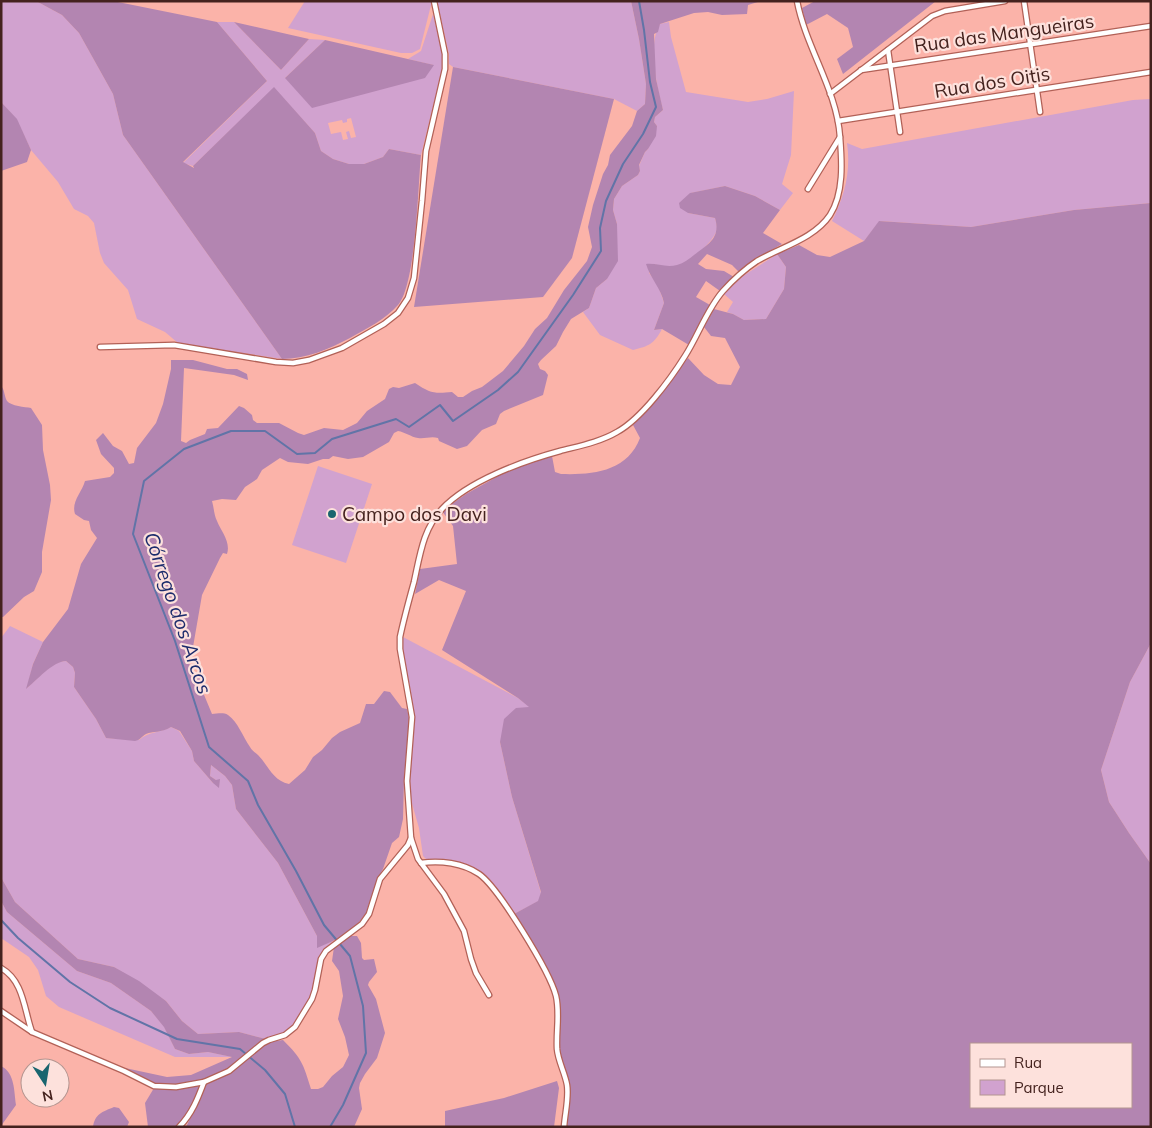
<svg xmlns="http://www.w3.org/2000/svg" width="1152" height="1128" font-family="Mulish,sans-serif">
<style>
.green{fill:#d1a2cf;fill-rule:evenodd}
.forest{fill:#b385b1;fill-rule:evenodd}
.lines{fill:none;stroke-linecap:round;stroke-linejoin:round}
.stream{stroke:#6174a7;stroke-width:2}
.minor-casing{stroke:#b26157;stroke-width:7}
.minor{stroke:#fff;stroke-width:4.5}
.poi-dot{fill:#19656f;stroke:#fde1dc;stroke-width:2}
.labels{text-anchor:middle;stroke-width:4.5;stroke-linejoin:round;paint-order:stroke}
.street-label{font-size:19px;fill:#44221e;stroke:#fde1dc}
.poi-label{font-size:19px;fill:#44221e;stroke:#fde1dc;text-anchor:start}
.water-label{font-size:20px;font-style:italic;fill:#1c2c6c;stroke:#fde1dc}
</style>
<rect width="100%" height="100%" fill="#fbb3a9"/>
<g class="green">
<polygon points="1,1 36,1 62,15 79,33 113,94 123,135 282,359 178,343 165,332 137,319 128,290 104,263 100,253 94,223 88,216 74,209 58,182 31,150 16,119 1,102"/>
<polygon points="305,1 431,1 431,5 420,49 412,53 401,53 288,28"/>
<polygon points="437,1 631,1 639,39 646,84 645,104 637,111 614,99 453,67 449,64 449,54"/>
<path d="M433,14L443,56V66L421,155L389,149L383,157L364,164H349L333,159L321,151L315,133L274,88L193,166L183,163L267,81L217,22H234L281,70L309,39L325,40L285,78L433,65L408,59L421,51ZM351,118L356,137L351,138L349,131L346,132L348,139L343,140L341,132L331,134L328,123L342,120L343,123L347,122V119Z"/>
<path d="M669,22L671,37L686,92L748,102L767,99L794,91L791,155L782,184L793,193L780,210L755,196L725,186L691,193L688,213L715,218C716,222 717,225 717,229C714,243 689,262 677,266C669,268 661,267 654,264L649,273L658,285L664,303L654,330L662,329C654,344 649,346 633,350L600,335L583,312L589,308L596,288L607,279L617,224L613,210L614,199L622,186L638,175L640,171L639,166L645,152L648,149L657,126L654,122L655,117L663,110C657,86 647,46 660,24Z"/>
<path d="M1151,99V203L1074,210L971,227L880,221L864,241L832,221C845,195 851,171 847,143L862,149L1133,100Z"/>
<polygon points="777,254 786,267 784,289 766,319 744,320 733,314 727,312 733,302 724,294 743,276"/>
<polygon points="318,466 372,484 346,563 292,545"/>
<path d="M10,626L43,642L33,664L27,688C37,680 51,661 66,661L73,667L75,673L74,687L96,719L106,738L139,740C150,731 159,733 171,727L179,731L192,751L194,761L213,783L216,780L210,776L211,765L225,776L232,785L236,809L278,863L317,936V947L333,941L322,952L312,991L306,1006L290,1030L266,1039L239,1032L198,1034L182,1021L166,1001L114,967L78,959L15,902L2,879L1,875V638Z"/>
<path d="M403,637L518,698L530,707L500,742L512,797L541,893L539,901L514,914C503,897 488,874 469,866C456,861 440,860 426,859L423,856L419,828L409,793L414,717L411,693L402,651Z"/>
<polygon points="1151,643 1151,864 1129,833 1109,802 1101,770 1130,682"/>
<polygon points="1,901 7,912 77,971 111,983 151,1011 164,1026 175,1049 189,1054 208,1052 233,1057 175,1057 59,1007 46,996 38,970 29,957 1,938"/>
</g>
<g class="forest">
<path d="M36,1H113L217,22L267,81L183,162L194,168L193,166L274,87L315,133L321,151L333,159L349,164H364L383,157L389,149L421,155C418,186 416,285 398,305C386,319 366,329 350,338C329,349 306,359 282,359L123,135L113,94L79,33L62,15Z"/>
<path d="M631,1H761L748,5L747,14L722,15L708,12L694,13L660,24L658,32L654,34L656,79L663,110L655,117L654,122L657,126L656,136L648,149L645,152L639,165L640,171L638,175L622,186L614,199L613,210L617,224L618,261L607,279L596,288L589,308L571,319L563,332L556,346L541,360L538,364L540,369L545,371L548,375L543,395L504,411L500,414L496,424L482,430L467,446L457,449L439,441L438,438C431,436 425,439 418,438C411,437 405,432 398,431L394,433L389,442L363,457L348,459L333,456L329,459H323L308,464L288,462L280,458L262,470L257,479L245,487L236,500L222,499L212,501C214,508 214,515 217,521C221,531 231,542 227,554L223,553L220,558L202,595L193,647L188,649L190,669L199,675L202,690L212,714C217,714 223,712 228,715C238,722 243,737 250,747C252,751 255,752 258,755C268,765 273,781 289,784L305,770L313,757L322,750L332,738L340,732L360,723L366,704H374L384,691L390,692L402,708L407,709L409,718L404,780L403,819L399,837L392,843L383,869L378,878L366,913L357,925L348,932L333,941L317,948V936L278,863L236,809L232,785L225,776L211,765L210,776L216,780L220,779L219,788L213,783L194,761L192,751L180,731L171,727C161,733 153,731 146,734C141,737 140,740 135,741L106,738L96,719L74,687L75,673L73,667L66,661C53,661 36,681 26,689L33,664L43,642L68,609L81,564L97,538L91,530L89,521L84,520L75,514C71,502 82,492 85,481L110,477L114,473V468L101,454L96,440L103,433L113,446L122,451L129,464L134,463L137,448L156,423L163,404L171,369V360H193L227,369H237L247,374L248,380L234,375L184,368L181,441L186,443L190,440L205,434L207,429L218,428L239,406L244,408L252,415L253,420L257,423H279L298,433L304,435L324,428L343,430L357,423L367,411L385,399L389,389L393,387L399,388L415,383C430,393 434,394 452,392L458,397H463L472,391L482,387L503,371L524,346L535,329L547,318L564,290L587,261L592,247L588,227L593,205L603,174L608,165L610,155L632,126L637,111L645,104L646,84L639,39Z"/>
<polygon points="815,1 936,1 843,74 837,59 853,47 848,28 827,14 806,25 802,8"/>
<polygon points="234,22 309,39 281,70"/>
<polygon points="325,40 434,65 425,78 312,108 285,78"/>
<polygon points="453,67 614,99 572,258 543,297 414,307"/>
<polygon points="1,102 17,119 31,150 27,162 1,171"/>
<path d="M725,186L755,196L780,210L763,233L782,244L756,259L739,272L732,265L707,254L698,264L706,269L724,271L734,277L720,291L706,281L696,297L710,305L689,345L662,329L654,330L664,303C661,288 650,278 646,264C657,263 666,268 677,265C684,263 689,259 694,255C708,244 721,238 715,218L688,213L680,208L679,203L690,193Z"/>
<path d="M1151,203V643L1130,682L1101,770L1109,802L1129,833L1151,864V1127H567L570,1085L560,1057L558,996L552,979L514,914L538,901L541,892L512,797L500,742L504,719L516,708L529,707L518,698L442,650L466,591L439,580L415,594L420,569L457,564L453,526L442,511L466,494L509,470L552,456L555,472L561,474C592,475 627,472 640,438L633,425L688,358L704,375L718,384L731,385L740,367L725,338L711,336L704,327L714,309L733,314L744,320L766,319L784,289L786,267L777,254L799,245L817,255L830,257L864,241L879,221L971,227L1074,210ZM971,1044H1131V1107H971Z"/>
<path d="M1,386C5,390 4,396 7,401C11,406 25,407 31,408L42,425L43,450L50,485L51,500L42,552V572L34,591L24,597L3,617H1Z"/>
<polygon points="1,875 2,879 15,902 78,959 114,967 139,981 166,1001 182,1021 198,1034 239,1032 266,1039 229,1068 205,1079 175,1086 154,1085 125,1068 167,1077 191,1075 232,1057 208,1052 189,1054 175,1049 164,1027 151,1011 111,983 77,971 7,912 1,901"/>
<path d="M351,936H357L361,943L362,958L364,960L374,959L377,972L369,982L368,985L376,999L385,1033L377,1058L365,1074L360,1083L359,1088L362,1109L354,1127H186L202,1094L205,1083L230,1072L268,1042L283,1040C302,1059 303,1063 311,1089H318L323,1087L332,1076L343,1067L349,1055L345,1037L338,1019L343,996L339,971L332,961L334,947Z"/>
<path d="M1,1066C15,1073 14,1091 16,1105L1,1126Z"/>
<polygon points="557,1081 559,1088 554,1127 445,1127 445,1111 504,1098"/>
<path d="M202,1084C199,1100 187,1116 175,1127H148L145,1103L154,1088Z"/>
<path d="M114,1107L119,1108L129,1122L127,1127H93C95,1114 102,1112 114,1107Z"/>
</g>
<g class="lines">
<g class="stream">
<polyline points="1,920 18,938 70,982 110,1008 177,1039 240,1049 265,1070 285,1094 295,1127"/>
<polyline points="330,1127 343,1105 366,1053 363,1006 350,956 324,925 296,871 258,805 248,781 209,747 175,641 133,534 144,481 184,449 231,431 265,431 297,454 315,453 332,439 396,419 409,427 440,405 453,421 498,390 518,372 573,295 601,251 600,228 606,201 623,164 643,134 656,107 650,82 644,30 639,1"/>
</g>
<g class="minor-casing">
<g id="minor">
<path d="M797,1C806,48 837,90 840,137L808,189"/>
<polyline points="1024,1 1040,112"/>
<polyline points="888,50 900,132"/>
<polyline points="861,70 1151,26"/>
<polyline points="830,94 932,16 945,11 1005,1"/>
<polyline points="838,121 1151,72"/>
<polyline points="100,347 174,345 276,362 293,363 309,360 342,348 384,324 398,313 408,298 414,278 422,201 426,151 445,69 445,54 434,1"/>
<polyline points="411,838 418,859 444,894 464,931 471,959 476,973 489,995"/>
<path d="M421,863C440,860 463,863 479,874C498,887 550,972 556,996C560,1013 556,1031 557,1049C558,1061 565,1073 567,1085C569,1098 565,1113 564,1127"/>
<path d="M1,968C24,981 24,1010 32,1032"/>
<polyline points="1,1011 32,1032 124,1071 154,1086 176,1087 204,1082"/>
<path d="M179,1127C192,1114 198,1098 204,1082L229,1071L263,1043L269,1040L285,1035L295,1027L312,999L315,990L321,959L326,951L362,924L369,914L380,879L408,845L411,838L407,781L412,717L400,649V637C404,618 409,600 414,582C420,555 423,529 442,509C468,481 523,461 560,451C579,446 600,442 617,432C641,419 670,380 685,356C698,336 707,309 723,291C733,280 745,269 757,261C781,247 814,239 830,215C844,193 842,162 840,137"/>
</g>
</g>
<use href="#minor" class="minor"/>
</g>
<circle class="poi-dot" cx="332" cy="514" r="5"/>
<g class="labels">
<g class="street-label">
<text transform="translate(1004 33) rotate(-8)" y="7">Rua das Mangueiras</text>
<text transform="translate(992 82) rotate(-9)" y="7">Rua dos Oitis</text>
</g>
<g class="poi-label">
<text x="342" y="521">Campo dos Davi</text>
</g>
<g class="water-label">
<text transform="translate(178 613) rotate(71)" y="7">Córrego dos Arcos</text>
</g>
</g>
<rect width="1152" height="1128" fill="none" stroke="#44221e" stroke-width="5"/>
<rect x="970" y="1043" width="162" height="65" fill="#fde1dc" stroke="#b39590"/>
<rect x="980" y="1059" width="25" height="8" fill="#ffffff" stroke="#b39590"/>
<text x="1014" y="1068" font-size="15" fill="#44221e">Rua</text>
<rect x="980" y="1080" width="25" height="15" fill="#d1a2cf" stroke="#b39590"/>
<text x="1014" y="1093" font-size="15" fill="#44221e">Parque</text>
<g transform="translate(45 1083) rotate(168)"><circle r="24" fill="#fde1dc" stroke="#b39590"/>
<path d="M0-4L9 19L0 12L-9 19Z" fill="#19656f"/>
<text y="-8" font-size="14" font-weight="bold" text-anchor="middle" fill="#44221e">N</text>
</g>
</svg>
